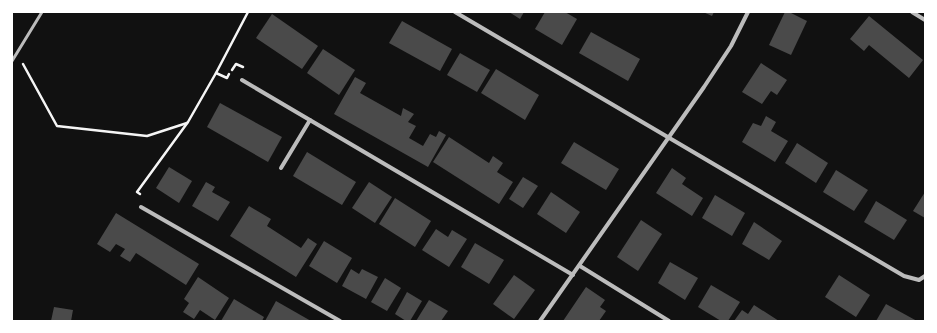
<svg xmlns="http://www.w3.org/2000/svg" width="937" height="333" font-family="'Work Sans',sans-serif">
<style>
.building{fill:#4a4a4a}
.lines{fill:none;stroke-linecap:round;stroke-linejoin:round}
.path{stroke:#f5f5f5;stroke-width:2.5}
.service{stroke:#bcbcbc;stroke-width:3}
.minor{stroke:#bcbcbc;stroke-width:4}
</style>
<rect width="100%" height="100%" fill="#111"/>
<g class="building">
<polygon points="509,12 524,12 520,19"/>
<polygon points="545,12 565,12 577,19 562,45 535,29"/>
<polygon points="703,12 714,12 712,16"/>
<polygon points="785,12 789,12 807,21 791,55 769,45"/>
<polygon points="272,14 318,46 302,69 256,38"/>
<polygon points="869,16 923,60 909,78 869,45 864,51 850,39"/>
<polygon points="402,21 452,49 440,71 389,43"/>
<polygon points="591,32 640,59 628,81 579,53"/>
<polygon points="323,49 355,70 339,95 307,73"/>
<polygon points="460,53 490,70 477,92 447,75"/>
<polygon points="761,63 787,80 777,95 771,91 762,104 742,92"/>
<polygon points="496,69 539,95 525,120 481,93"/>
<polygon points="355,77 366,83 360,93 401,116 403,108 414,114 408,122 416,126 409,138 423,146 430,134 436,137 439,131 446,135 428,167 334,114"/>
<polygon points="220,103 282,137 268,162 207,127"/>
<polygon points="766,116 776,122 771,131 788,141 775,162 742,142 753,123 761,126"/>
<polygon points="449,137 489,163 493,156 503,163 497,172 513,182 499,204 433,162"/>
<polygon points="574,142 619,169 606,190 561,163"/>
<polygon points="797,143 828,163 816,183 785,163"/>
<polygon points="307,152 356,182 342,205 293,176"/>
<polygon points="169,167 192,181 179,203 156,188"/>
<polygon points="672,168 686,178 682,184 703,198 692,216 656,193"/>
<polygon points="836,170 868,190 854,211 823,192"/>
<polygon points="523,177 538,186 523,208 509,199"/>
<polygon points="206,182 215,187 212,192 230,202 218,221 192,206"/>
<polygon points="369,182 392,197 375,223 352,208"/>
<polygon points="551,192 580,212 566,233 537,214"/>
<polygon points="925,192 925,218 913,211"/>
<polygon points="715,195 745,213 732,236 702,218"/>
<polygon points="395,198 431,221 415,247 379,224"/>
<polygon points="876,201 907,220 894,240 864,222"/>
<polygon points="249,206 271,219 267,226 301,248 308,238 317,244 296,277 230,236"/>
<polygon points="116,213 199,264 186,285 136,253 130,262 120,256 125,249 116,244 110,252 97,244"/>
<polygon points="641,220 662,234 638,271 617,257"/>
<polygon points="754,222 782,241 769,260 742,244"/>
<polygon points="436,229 448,237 452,230 467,239 449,267 422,250"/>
<polygon points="324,241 352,258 337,283 309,266"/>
<polygon points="475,243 504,260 489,284 461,267"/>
<polygon points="670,262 698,278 685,300 658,283"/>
<polygon points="351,269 359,274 362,269 378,277 366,299 342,286"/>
<polygon points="514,275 535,290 514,319 493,304"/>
<polygon points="839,275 870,295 856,317 825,297"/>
<polygon points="198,277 229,298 215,320 200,310 194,319 183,312 189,303 184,299"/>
<polygon points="385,278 401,288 387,311 371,302"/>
<polygon points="711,285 740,302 728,321 721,321 698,307"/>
<polygon points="586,287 605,300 600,307 606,311 599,321 563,321"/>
<polygon points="407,292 422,301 410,321 406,321 395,314"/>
<polygon points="234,299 264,317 262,321 221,321"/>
<polygon points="429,300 448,311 441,321 416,321"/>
<polygon points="276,301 311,321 265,321"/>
<polygon points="886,304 917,321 876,321"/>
<polygon points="754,305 779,321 734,321 742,310 748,314"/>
<polygon points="54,307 73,310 71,321 51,321"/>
</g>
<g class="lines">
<g class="path">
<polyline points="23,64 57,126 147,136 187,123"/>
<polyline points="232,70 236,64 243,67"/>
<polyline points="216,73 227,78 229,74"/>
<polyline points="140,194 137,192 188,122 216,73 248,12"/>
</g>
<polyline class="service" points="12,61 42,12"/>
<g class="minor">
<polyline points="455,12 904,276 919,280 925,276"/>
<polyline points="912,12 925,20"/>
<polyline points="242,80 573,275"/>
<polyline points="281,168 310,120"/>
<polyline points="141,207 340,321"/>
<polyline points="580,266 669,321"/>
<polyline points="540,321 704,87 731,46 748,12"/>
</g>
</g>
<rect width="937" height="333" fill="none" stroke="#ffffff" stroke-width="26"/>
</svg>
